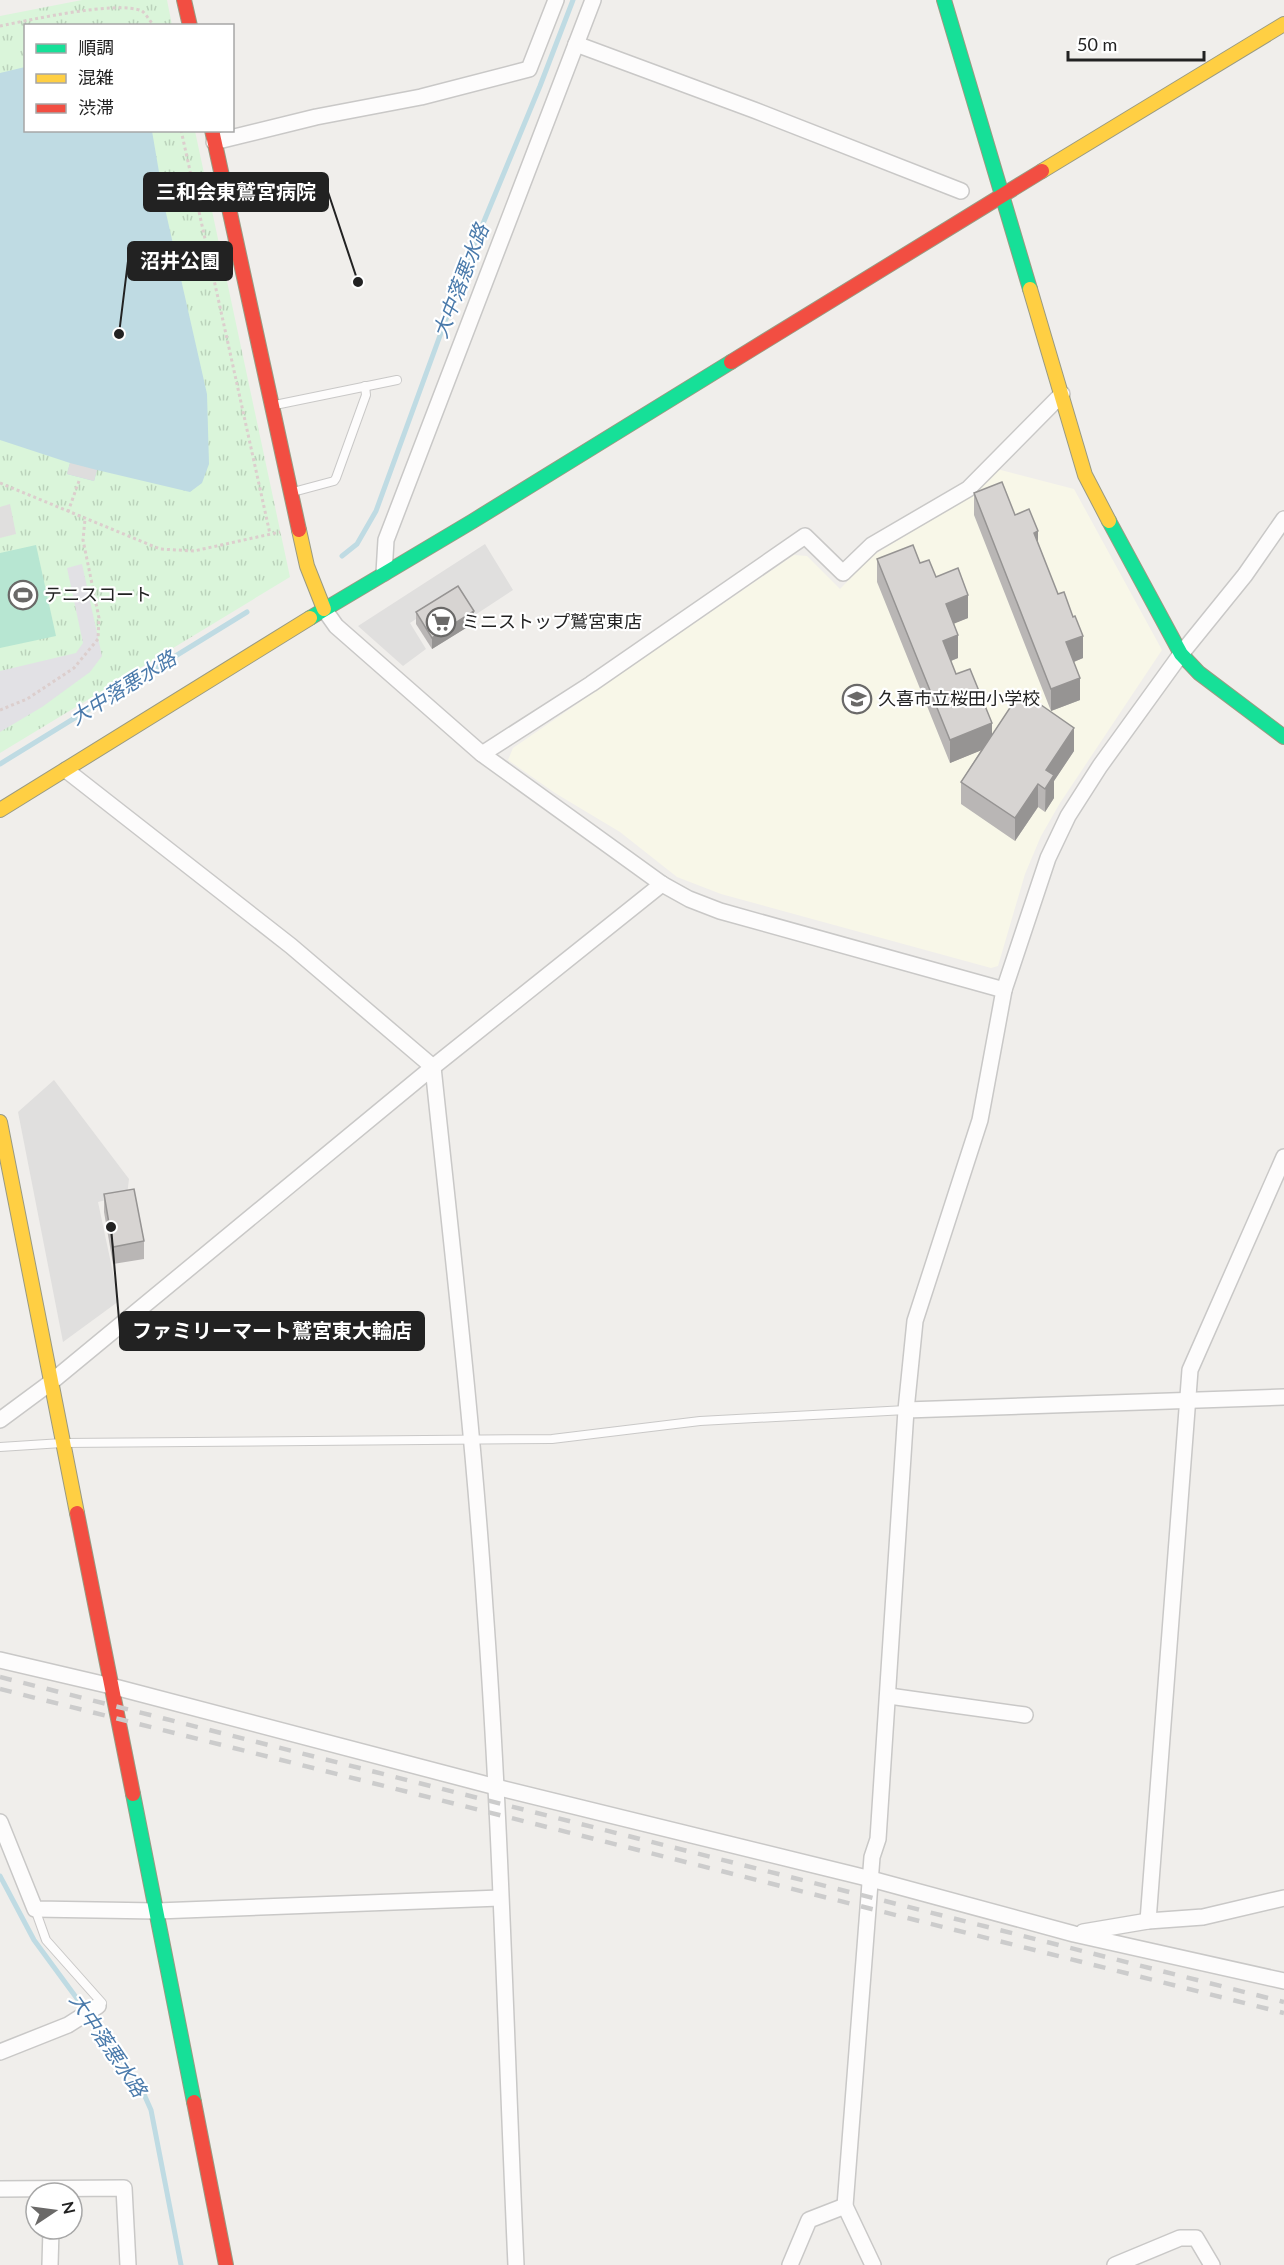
<svg xmlns="http://www.w3.org/2000/svg" width="1284" height="2265" font-family="Lato,'Noto Sans JP',sans-serif">
<style>
.education{fill:#f8f7e8}
.park{fill:url(#park-tufts)}
.pitch{fill:#b7e6d2}
.parking{fill:#e0dfde}
.plaza{fill:#e2e1e5}
.water{fill:#bfdbe3}
.pier{fill:#dedddd}
.lines{fill:none;stroke-linecap:round;stroke-linejoin:round}
.stream{stroke:#bfdbe3;stroke-width:5}
.lane-casing{stroke:#c9c8c7;stroke-width:10}
.street-casing{stroke:#c9c8c7;stroke-width:18}
.fast-casing{stroke:#999a82;stroke-width:16}
.slow-casing{stroke:#999a82;stroke-width:16}
.jam-casing{stroke:#999a82;stroke-width:16}
.path{stroke:#dccecd;stroke-width:3;stroke-dasharray:3 3;stroke-linecap:butt}
.lane{stroke:#fdfcfc;stroke-width:8}
.street{stroke:#fdfcfc;stroke-width:15}
.fast{stroke:#16e098;stroke-width:14}
.slow{stroke:#ffcf43;stroke-width:14}
.jam{stroke:#f24e42;stroke-width:14}
.rail{stroke:#ccc;stroke-width:4.5;stroke-dasharray:12 12;stroke-linecap:butt}
.wall{fill:#b9b6b5}
.shaded-wall{fill:#969493}
.building{fill:#d7d4d2;stroke:#969493;stroke-width:1.5}
.labels{text-anchor:middle;stroke-width:4.5;stroke-linejoin:round;paint-order:stroke}
.poi-label{font-size:18px;fill:#222;stroke:#fff;text-anchor:start}
.water-label{font-size:20px;font-style:italic;fill:#4a7aab;stroke:#fff}
.leader{fill:none;stroke:#222;stroke-width:2}
.callout-dot{fill:#222;stroke:#fff;stroke-width:2}
.callout{fill:#222;stroke:#222;stroke-width:2}
.callout-label{font-size:20px;text-anchor:middle;font-weight:bold;fill:#fff}
</style>
<defs>
<pattern id="park-tufts" width="24" height="20" patternUnits="userSpaceOnUse" patternTransform="scale(1.5)"><rect width="24" height="20" fill="#daf5da"/><path d="M3 7l-1-3M5 7V3M7 7l1-3M15 17l-1-3M17 17v-4M19 17l1-3" fill="none" stroke="#bbd2bb"/></pattern>
</defs>
<rect width="100%" height="100%" fill="#f0eeeb"/>
<polygon class="education" points="997,469 1074,489 1162,650 1060,803 1041,836 1025,874 998,966 991,968 721,894 677,877 620,832 555,793 508,760 513,748 794,555 807,556 840,589 872,556 972,495"/>
<polygon class="park" points="82,0 167,0 172,25 26,26 26,130 195,131 290,577 0,753 0,16"/>
<polygon class="pitch" points="36,545 56,636 0,648 0,553"/>
<g class="parking">
<polygon points="10,504 16,534 0,538 0,507"/>
<polygon points="485,544 513,590 475,615 458,591 410,623 426,649 403,666 358,626"/>
<polygon points="54,1080 129,1179 127,1195 98,1202 119,1301 63,1342 18,1112"/>
</g>
<polygon class="plaza" points="82,564 102,656 90,672 42,707 0,732 0,671 76,653 83,643 67,568"/>
<polygon class="water" points="25,67 26,130 152,131 166,213 207,394 209,464 202,483 190,492 97,470 94,481 67,474 70,463 0,440 0,73"/>
<polygon class="pier" points="70,463 97,470 94,481 67,474"/>
<g class="lines">
<g class="stream">
<polyline points="342,556 357,544 376,511 465,267 540,86 573,0"/>
<polyline points="0,764 247,612"/>
<polyline points="0,1876 34,1940 139,2083 151,2110 181,2265"/>
</g>
<g class="lane-casing">
<g id="lane">
<polyline points="275,405 397,380"/>
<polyline points="293,492 334,481 336,478 366,395 365,386"/>
<polyline points="0,1447 62,1443 552,1439 700,1421 906,1410"/>
<polyline points="35,1909 46,1940 102,2003 99,2005"/>
</g>
</g>
<g class="street-casing">
<g id="street">
<polyline points="576,44 754,110 961,191"/>
<polyline points="214,142 316,117 421,97 529,69 556,0"/>
<polyline points="384,573 386,540 593,0"/>
<polyline points="324,609 336,626 482,754 662,884 689,899 720,911 1004,990"/>
<polyline points="482,754 591,684 805,536 843,573 872,545 968,489 1062,394"/>
<path d="M66,770L291,946L433,1067C452,1247 473,1427 485,1608C501,1826 506,2046 516,2265"/>
<polyline points="906,1410 1284,1397"/>
<polyline points="0,1420 50,1383 433,1067 662,884"/>
<polyline points="0,1660 111,1686 496,1787 871,1879 1074,1934 1284,1981"/>
<polyline points="889,1696 1025,1715"/>
<polyline points="0,1822 35,1909 157,1911 500,1898"/>
<polyline points="1148,1921 1190,1370 1284,1157"/>
<polyline points="1083,1932 1148,1921 1203,1917 1284,1898"/>
<polyline points="0,2052 68,2025 98,2006"/>
<polyline points="0,2189 124,2188 128,2265"/>
<polyline points="50,2265 51,2229"/>
<polyline points="790,2265 809,2220 845,2206"/>
<polyline points="873,2265 845,2206 872,1857 878,1839 906,1410 915,1321 980,1120 1004,990 1048,858 1068,816 1100,766 1181,654 1245,575 1284,519"/>
<polyline points="1115,2265 1180,2238 1196,2238 1212,2265"/>
</g>
</g>
<g class="fast-casing">
<g id="fast">
<polyline points="944,0 1030,289"/>
<polyline points="1109,521 1181,654 1199,673 1284,737"/>
<polyline points="310,618 473,521 731,362"/>
<polyline points="133,1794 194,2102"/>
</g>
</g>
<g class="slow-casing">
<g id="slow">
<polyline points="1042,171 1284,24"/>
<polyline points="1030,289 1085,475 1109,521"/>
<polyline points="299,530 307,566 324,609"/>
<polyline points="0,810 310,618"/>
<polyline points="0,1122 77,1513"/>
</g>
</g>
<g class="jam-casing">
<g id="jam">
<polyline points="184,0 190,26"/>
<polyline points="212,130 299,530"/>
<polyline points="731,362 1042,171"/>
<polyline points="77,1513 133,1794"/>
<polyline points="194,2102 226,2265"/>
</g>
</g>
<g class="path">
<path d="M0,26C30,20 118,0 142,11C146,14 150,21 154,26"/>
<polyline points="181,130 270,534"/>
<polyline points="0,483 160,549 194,551 280,532"/>
<polyline points="68,512 80,478"/>
<polyline points="0,710 27,699 74,668 98,639 99,618 83,540 85,519"/>
</g>
<use href="#lane" class="lane"/>
<use href="#street" class="street"/>
<use href="#fast" class="fast"/>
<use href="#slow" class="slow"/>
<use href="#jam" class="jam"/>
<g class="rail">
<polyline points="0,1677 1284,2002"/>
<polyline points="0,1689 1284,2013"/>
</g>
</g>
<g class="wall">
<polygon points="974,493 1038,544 1083,658 1074,662 1080,700 1051,711 974,515"/>
<polygon points="877,559 920,563 936,577 968,618 954,623 958,658 951,661 956,674 992,735 1074,751 1054,781 1054,798 1045,812 1038,807 1015,841 961,804 961,782 981,750 950,763 877,582"/>
<polygon points="416,612 474,623 432,649 416,624"/>
<polygon points="104,1194 144,1241 144,1259 113,1264 104,1212"/>
</g>
<g class="shaded-wall">
<polygon points="1038,531 1038,554 1034,533"/>
<polygon points="968,595 968,618 946,627 946,604"/>
<polygon points="474,611 474,623 432,649 432,638"/>
<polygon points="958,635 958,658 943,664 943,641"/>
<polygon points="1083,636 1083,658 1066,665 1066,642"/>
<polygon points="1080,678 1080,700 1051,711 1051,689"/>
<polygon points="992,723 992,746 950,763 950,740"/>
<polygon points="1074,728 1074,751 1054,781 1054,798 1045,812 1046,770"/>
<polygon points="1038,784 1038,807 1015,841 1015,818"/>
</g>
<g class="building">
<polygon points="1002,482 1015,515 1029,509 1038,531 1034,533 1058,594 1064,592 1073,617 1075,616 1083,636 1066,642 1080,678 1051,689 974,493"/>
<polygon points="913,545 920,563 929,560 936,577 958,568 968,595 946,604 958,635 943,641 956,674 970,669 992,723 950,740 877,559"/>
<polygon points="458,586 474,611 432,638 416,612"/>
<polygon points="1021,691 1074,728 1046,770 1054,775 1045,789 1038,784 1015,818 961,782"/>
<polygon points="134,1189 144,1241 113,1247 104,1194"/>
</g>
<defs>
<g id="stadium-ring" transform="scale(1.5)"><circle r="9.5" fill="#fff" stroke="#6a6968" stroke-width="1.5"/><path d="M0-5a6.5 5 0 1 0 0 10a6.5 5 0 1 0 0-10ZM-3.5-1.8h7v3.6h-7Z" fill="#6a6968"/></g>
<g id="supermarket-ring" transform="scale(1.5)"><circle r="9.5" fill="#fff" stroke="#6a6968" stroke-width="1.5"/><path d="M-6-5.5h2.5l.6 2H6L4.5 2H-2.5L-4.4-4H-6ZM-1.5 3.2a1.3 1.3 0 1 0 .1 0ZM3 3.2a1.3 1.3 0 1 0 .1 0Z" fill="#6a6968"/></g>
<g id="school-ring" transform="scale(1.5)"><circle r="9.5" fill="#fff" stroke="#6a6968" stroke-width="1.5"/><path d="M0-5L7-2L0 1L-7-2ZM-4 1L0 2.5L4 1V4Q0 6-4 4Z" fill="#6a6968"/></g>
</defs>
<g fill-rule="evenodd">
<use href="#stadium-ring" x="23" y="595"/>
<use href="#supermarket-ring" x="441" y="622"/>
<use href="#school-ring" x="857" y="699"/>
</g>
<g class="labels">
<g class="poi-label">
<text x="44" y="601">テニスコート</text>
<text x="462" y="628">ミニストップ鷲宮東店</text>
<text x="878" y="705">久喜市立桜田小学校</text>
</g>
<g class="water-label">
<text transform="translate(461 281) rotate(-69)" y="7">大中落悪水路</text>
<text transform="translate(123 688) rotate(-32)" y="7">大中落悪水路</text>
<text transform="translate(108 2045) rotate(56)" y="7">大中落悪水路</text>
</g>
</g>
<path class="leader" d="M358 282L328 192M119 334L128 261M111 1227L120 1331"/>
<g class="callout-dot">
<circle cx="358" cy="282" r="6"/>
<circle cx="119" cy="334" r="6"/>
<circle cx="111" cy="1227" r="6"/>
</g>
<g class="callout">
<rect x="144" y="173" width="184" height="38" rx="6"/>
<rect x="128" y="242" width="104" height="38" rx="6"/>
<rect x="120" y="1312" width="304" height="38" rx="6"/>
</g>
<g class="callout-label">
<text x="236" y="199">三和会東鷲宮病院</text>
<text x="180" y="268">沼井公園</text>
<text x="272" y="1338">ファミリーマート鷲宮東大輪店</text>
</g>
<rect x="24" y="24" width="210" height="108" fill="#ffffff" stroke="#a7a7a7" stroke-width="1.5"/>
<rect x="36" y="44" width="30" height="9" fill="#16e098" stroke="#a7a7a7" stroke-width="1.5"/>
<text x="78" y="54" font-size="18" fill="#222222">順調</text>
<rect x="36" y="74" width="30" height="9" fill="#ffcf43" stroke="#a7a7a7" stroke-width="1.5"/>
<text x="78" y="84" font-size="18" fill="#222222">混雑</text>
<rect x="36" y="104" width="30" height="9" fill="#f24e42" stroke="#a7a7a7" stroke-width="1.5"/>
<text x="78" y="114" font-size="18" fill="#222222">渋滞</text>
<g transform="translate(54 2211) rotate(77)"><circle r="28" fill="#ffffff" stroke="#a7a7a7" stroke-width="1.5"/>
<path d="M0-4.5L10 22L0 15L-10 22Z" fill="#6a6968"/>
<text y="-9" font-size="16" font-weight="bold" text-anchor="middle" fill="#222222">N</text>
</g>
<path d="M1068 51v9h136v-9" fill="none" stroke="#222222" stroke-width="3"/>
<text x="1077" y="51" font-size="18" fill="#222222" stroke="#ffffff" stroke-width="4.5" paint-order="stroke">50 m</text>
</svg>
